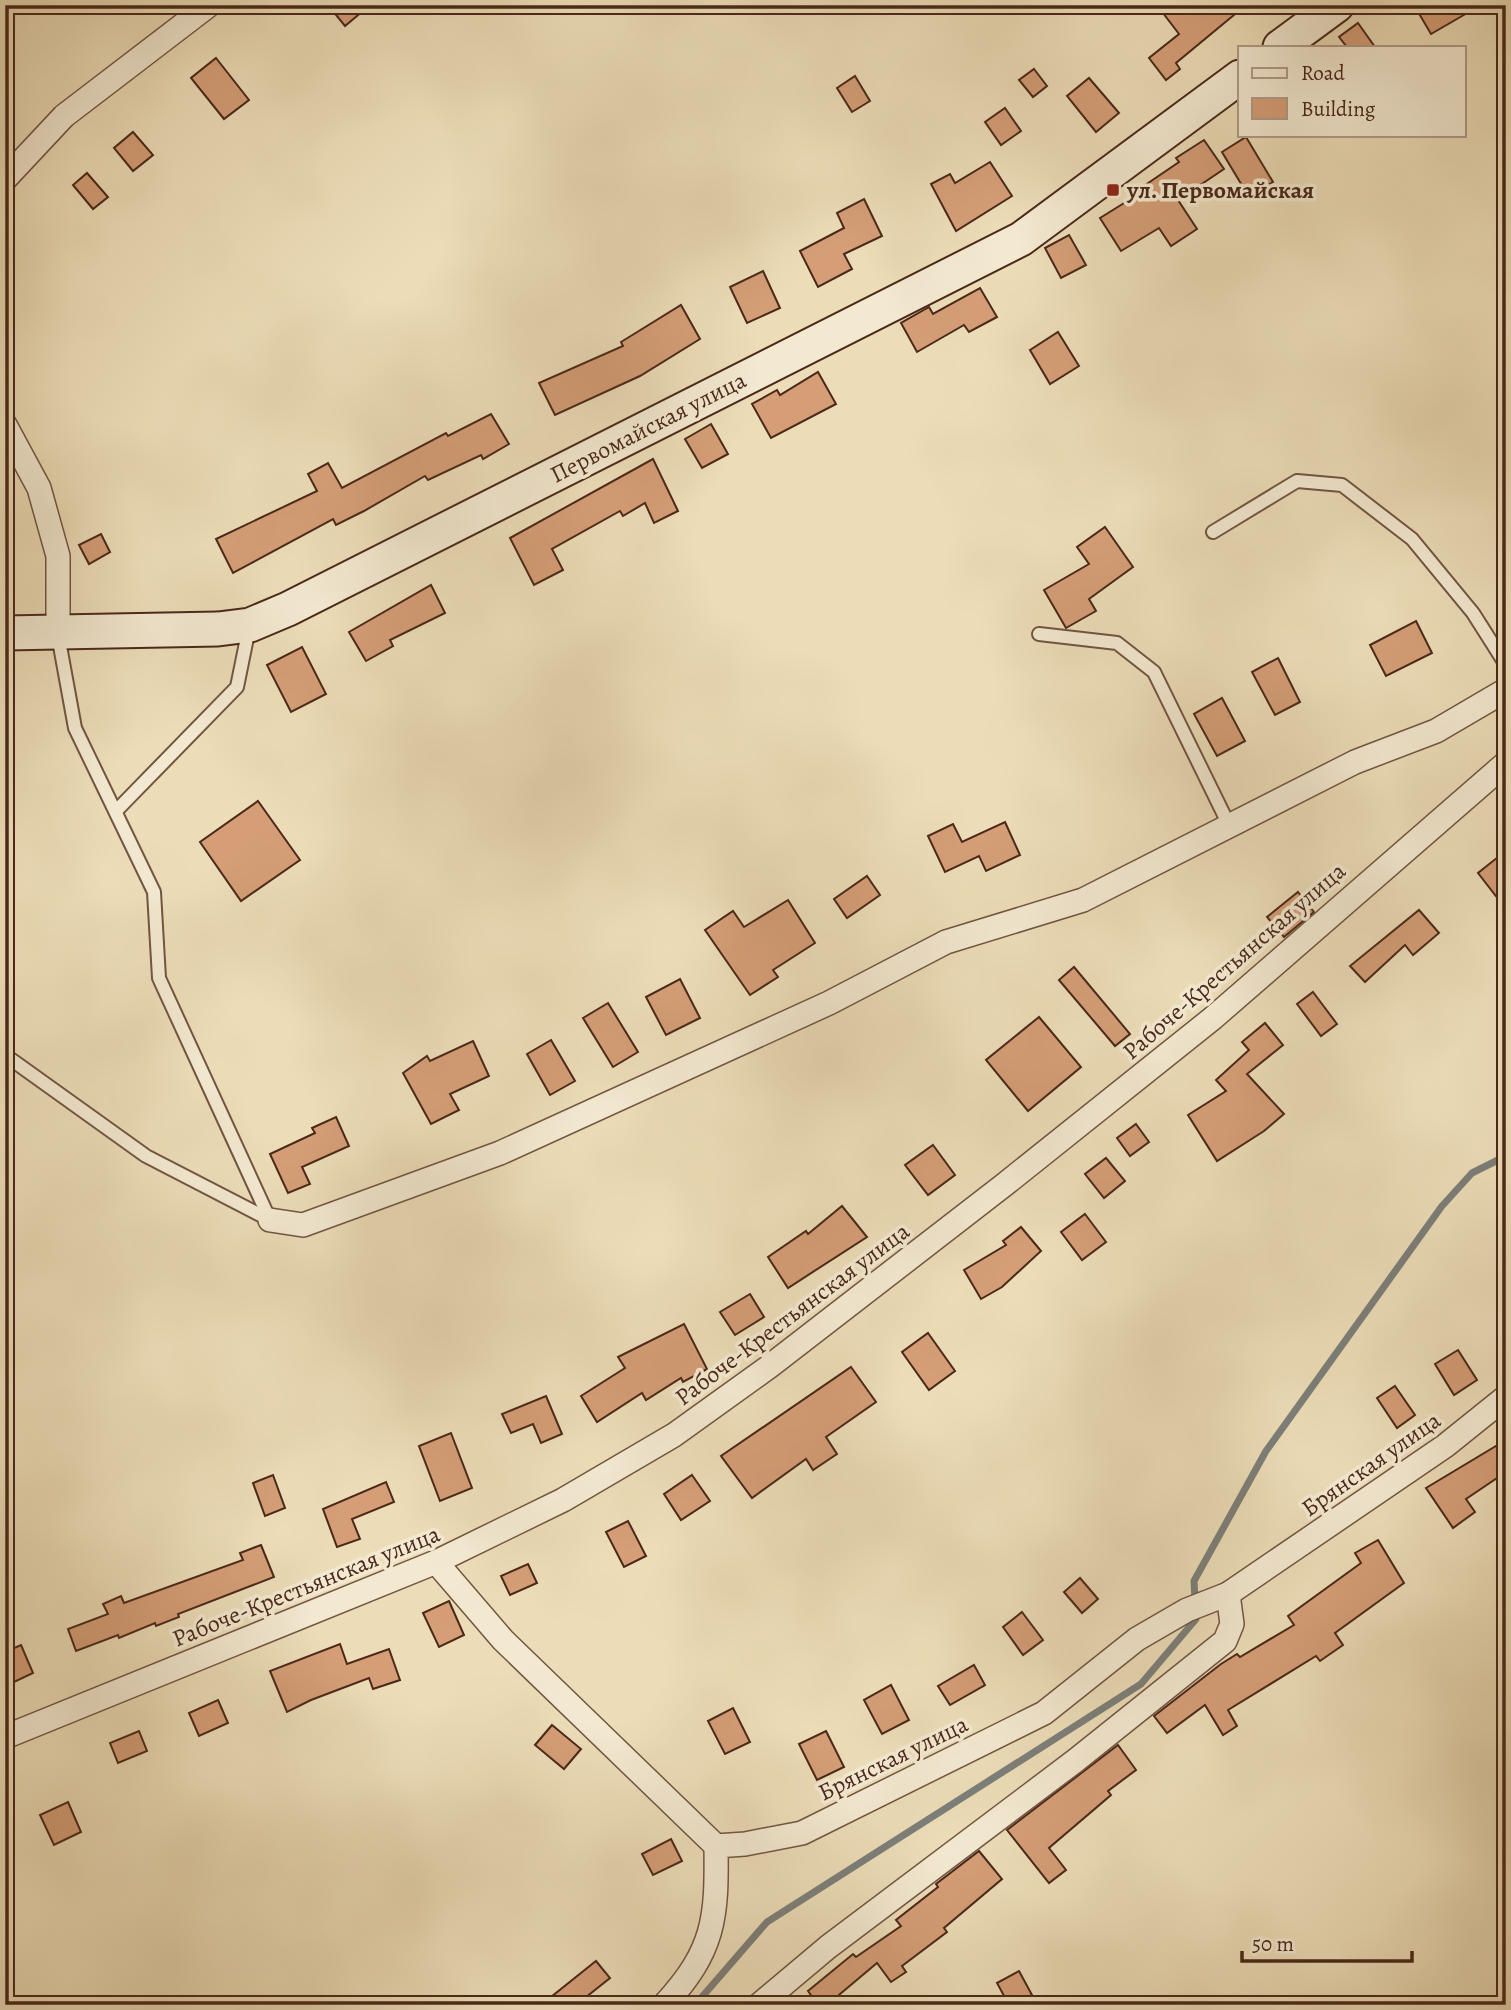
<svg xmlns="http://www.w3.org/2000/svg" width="1511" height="2010" font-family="Alegreya,serif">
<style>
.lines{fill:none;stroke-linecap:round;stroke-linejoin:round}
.stream{stroke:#7c7f7a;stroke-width:7}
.building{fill:#d59e77;stroke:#4a281a;stroke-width:2}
.lane-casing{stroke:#725542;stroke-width:16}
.street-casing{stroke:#725542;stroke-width:26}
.secondary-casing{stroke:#4a281a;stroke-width:37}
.lane{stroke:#f3e9d1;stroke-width:12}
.street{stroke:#f3e9d1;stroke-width:23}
.secondary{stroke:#f3e9d1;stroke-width:33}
.poi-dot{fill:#8f2418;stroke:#f3e9d1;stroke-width:2.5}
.labels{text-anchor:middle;stroke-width:7;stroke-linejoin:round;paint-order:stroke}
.poi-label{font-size:24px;font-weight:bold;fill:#4a281a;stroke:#f3e9d1;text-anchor:start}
.street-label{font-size:24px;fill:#4a281a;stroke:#f3e9d1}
</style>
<rect width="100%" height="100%" fill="#ecddb8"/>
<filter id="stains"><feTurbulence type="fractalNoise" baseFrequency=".00286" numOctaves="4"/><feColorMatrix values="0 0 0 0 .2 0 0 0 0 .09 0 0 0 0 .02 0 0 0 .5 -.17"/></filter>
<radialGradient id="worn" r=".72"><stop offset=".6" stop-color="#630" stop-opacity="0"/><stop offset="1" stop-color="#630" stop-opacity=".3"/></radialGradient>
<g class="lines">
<polyline class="stream" points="695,2005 767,1922 1141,1684 1196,1619 1194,1581 1266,1451 1442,1206 1472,1173 1506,1156"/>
</g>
<g class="building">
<polygon points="328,5 370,5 345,26"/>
<polygon points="1174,5 1246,5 1176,63 1180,69 1166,80 1149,58 1179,34 1163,13"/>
<polygon points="1414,5 1481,5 1431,34"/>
<polygon points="1358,23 1375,47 1347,47 1339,37"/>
<polygon points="216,58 249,100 224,119 191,78"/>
<polygon points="1034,69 1047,86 1033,97 1019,80"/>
<polygon points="855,76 870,101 852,112 837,88"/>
<polygon points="1089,78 1119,113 1096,132 1067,96"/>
<polygon points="1005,108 1021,131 1001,145 985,122"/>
<polygon points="133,132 153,155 133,171 114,148"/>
<polygon points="1246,137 1273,182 1249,197 1222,152"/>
<polygon points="1204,140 1224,169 1178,200 1197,229 1171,246 1159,228 1121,251 1100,218 1137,195 1135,192 1179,162 1176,158"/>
<polygon points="990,162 1012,196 956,231 931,184 950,174 955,183"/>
<polygon points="87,173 108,197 93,209 73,185"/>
<polygon points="864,199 882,236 844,254 852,269 818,287 800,251 844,228 837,213"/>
<polygon points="1069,235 1086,265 1061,278 1045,248"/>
<polygon points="763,271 780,308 747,323 730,287"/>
<polygon points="980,288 997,317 969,332 964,325 917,352 901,323 929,307 933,314"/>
<polygon points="681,305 700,339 640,376 555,415 539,383 623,346 621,342"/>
<polygon points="1058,332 1079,366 1050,384 1030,350"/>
<polygon points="818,372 836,404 771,438 752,404 777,390 780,395"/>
<polygon points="491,414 509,444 483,459 481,455 428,480 425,476 364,511 336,525 333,519 233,573 216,539 317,491 308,474 328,463 342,488 446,433 448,436"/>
<polygon points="711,424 728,454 702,468 685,439"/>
<polygon points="653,459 678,511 654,523 645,503 623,516 620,511 552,549 563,570 534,585 510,538"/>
<polygon points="1105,527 1133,567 1089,599 1096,611 1066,628 1044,590 1089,564 1077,547"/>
<polygon points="101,534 110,552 89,564 79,545"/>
<polygon points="431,585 445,613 390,640 393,646 366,661 349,632"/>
<polygon points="1416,621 1432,653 1386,676 1370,645"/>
<polygon points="302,647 326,694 291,712 267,665"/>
<polygon points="1278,658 1300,702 1275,715 1252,672"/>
<polygon points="1222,698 1245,741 1217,756 1194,714"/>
<polygon points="258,801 300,860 241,901 200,842"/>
<polygon points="1005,822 1020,855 986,871 979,856 945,872 928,836 953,824 962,842"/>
<polygon points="1498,857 1506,866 1506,909 1478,873"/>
<polygon points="867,876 880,895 847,918 834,899"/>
<polygon points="1298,892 1314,912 1284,937 1267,917"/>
<polygon points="788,900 815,943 773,970 778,977 750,995 705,930 733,911 744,927"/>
<polygon points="1419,910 1439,933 1413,955 1405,945 1365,982 1350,966"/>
<polygon points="1074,967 1130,1034 1115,1046 1059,980"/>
<polygon points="680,979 700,1018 666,1035 646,997"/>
<polygon points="1313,992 1337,1024 1321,1036 1297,1004"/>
<polygon points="608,1003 638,1052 613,1067 583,1018"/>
<polygon points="1039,1017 1081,1067 1028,1111 986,1060"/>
<polygon points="1265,1023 1283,1045 1247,1074 1284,1114 1264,1131 1217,1161 1188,1115 1226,1091 1216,1080 1249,1050 1242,1042"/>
<polygon points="551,1040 575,1081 550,1095 527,1054"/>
<polygon points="473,1041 489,1076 450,1094 459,1110 431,1124 403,1073 427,1056 430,1061"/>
<polygon points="336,1117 349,1146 302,1167 310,1184 288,1193 270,1154 315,1133 312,1128"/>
<polygon points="1136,1124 1149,1142 1130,1156 1117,1138"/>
<polygon points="933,1145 955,1175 928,1195 905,1165"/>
<polygon points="1106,1158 1125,1181 1104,1198 1085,1174"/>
<polygon points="842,1206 867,1237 788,1288 768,1257 806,1231 808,1234"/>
<polygon points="1085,1214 1106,1242 1082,1260 1061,1232"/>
<polygon points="1021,1227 1041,1251 1002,1287 981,1299 964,1270 1006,1245 1003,1241"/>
<polygon points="750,1294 764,1317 735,1335 720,1312"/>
<polygon points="684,1324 707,1369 683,1382 681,1378 646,1400 642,1393 597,1422 581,1396 625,1368 618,1357"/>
<polygon points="928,1333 955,1371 929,1390 902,1352"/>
<polygon points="1458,1350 1477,1380 1454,1395 1435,1364"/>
<polygon points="851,1367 876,1402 826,1437 837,1454 813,1470 806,1459 752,1498 721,1456"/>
<polygon points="1395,1386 1415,1415 1397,1428 1377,1398"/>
<polygon points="546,1396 562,1434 541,1443 533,1424 511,1433 502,1414"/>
<polygon points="451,1433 472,1488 440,1501 419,1446"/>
<polygon points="1506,1440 1506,1472 1466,1499 1475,1512 1453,1528 1426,1488"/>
<polygon points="273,1475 285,1508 265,1516 253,1483"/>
<polygon points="692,1475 710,1501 681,1520 664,1494"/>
<polygon points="386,1482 394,1502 352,1519 360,1539 337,1547 323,1509"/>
<polygon points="628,1521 646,1556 624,1567 606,1532"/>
<polygon points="1378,1540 1404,1583 1335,1633 1343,1645 1320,1661 1316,1656 1228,1710 1237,1726 1223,1735 1205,1705 1167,1733 1154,1716 1221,1664 1237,1654 1240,1657 1294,1625 1288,1616 1361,1563 1355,1553"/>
<polygon points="261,1545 274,1577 178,1614 179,1617 156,1626 155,1623 119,1638 118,1635 76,1651 68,1629 108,1614 103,1604 121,1596 124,1603 243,1560 240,1553"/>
<polygon points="528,1564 537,1583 510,1595 501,1576"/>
<polygon points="1080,1578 1098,1599 1082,1613 1064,1592"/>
<polygon points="449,1601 464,1635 439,1647 423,1613"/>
<polygon points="1022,1612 1043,1640 1023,1655 1003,1627"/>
<polygon points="340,1644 347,1664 389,1649 400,1680 373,1689 369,1678 311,1700 287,1712 270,1671"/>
<polygon points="21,1645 33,1673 12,1683 5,1668 5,1652"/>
<polygon points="974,1665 985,1685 950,1705 938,1686"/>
<polygon points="891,1685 909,1720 882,1734 864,1700"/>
<polygon points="218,1700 228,1723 199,1736 189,1713"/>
<polygon points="733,1708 750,1742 725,1754 708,1721"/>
<polygon points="552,1725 581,1749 564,1769 535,1745"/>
<polygon points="139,1731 147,1751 118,1763 110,1743"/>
<polygon points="826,1731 844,1767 817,1780 799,1744"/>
<polygon points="1118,1745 1136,1770 1108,1791 1111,1795 1049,1848 1066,1870 1049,1883 1007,1830"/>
<polygon points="68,1802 81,1832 54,1845 40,1815"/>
<polygon points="671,1839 682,1861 653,1875 642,1854"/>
<polygon points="979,1851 1002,1879 944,1928 947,1932 902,1966 906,1972 891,1982 877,1963 827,2005 818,2005 808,1991 853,1954 856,1957 901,1926 896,1920 938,1887 936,1884"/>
<polygon points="596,1961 610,1978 576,2005 541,2005"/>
<polygon points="1019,1971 1032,1995 1009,2005 997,1983"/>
</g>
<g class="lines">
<g class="lane-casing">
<g id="lane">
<polyline points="1213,532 1297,481 1342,485 1412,539 1473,613 1506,665"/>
<polyline points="1039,634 1117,643 1154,672 1228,823"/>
<polyline points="58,635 75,728 154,892 159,978 270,1220"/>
<polyline points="116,811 237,687 249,628"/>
<polyline points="5,1055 146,1156 270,1220"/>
</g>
</g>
<g class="street-casing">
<g id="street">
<polyline points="5,179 64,116 209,5"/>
<polyline points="5,425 39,488 58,556 58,632"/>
<polyline points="270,1220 303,1225 500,1153 829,1003 946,942 1083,900 1355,762 1436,731 1506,690"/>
<polyline points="436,1562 503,1640 716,1846"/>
<polyline points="5,1737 436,1562 563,1500 674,1435 770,1366 1004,1185 1213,1018 1506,763"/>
<path d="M664,2005C715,1950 717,1918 716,1846L745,1844L802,1833L1044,1713L1137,1639L1187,1610L1228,1594L1445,1446L1506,1397"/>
<polyline points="759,2005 828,1947 1075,1761 1225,1641 1232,1624 1228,1594"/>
</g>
</g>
<g class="secondary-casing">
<g id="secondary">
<polyline points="1280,47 1337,5"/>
<polyline points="5,633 218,629 250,625 288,609 1021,239 1240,77"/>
</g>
</g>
<use href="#lane" class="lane"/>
<use href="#street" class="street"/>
<use href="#secondary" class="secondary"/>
</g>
<rect class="poi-dot" x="1106" y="183" width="14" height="14" rx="3.5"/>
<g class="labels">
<g class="poi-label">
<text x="1127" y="198">ул. Первомайская</text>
</g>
<g class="street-label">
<text transform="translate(648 427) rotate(-27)" y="8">Первомайская улица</text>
<text transform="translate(1234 961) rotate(-41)" y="8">Рабоче-Крестьянская улица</text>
<text transform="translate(792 1314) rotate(-37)" y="8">Рабоче-Крестьянская улица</text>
<text transform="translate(1371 1464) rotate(-35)" y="8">Брянская улица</text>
<text transform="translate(306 1586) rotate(-22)" y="8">Рабоче-Крестьянская улица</text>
<text transform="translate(893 1758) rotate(-26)" y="8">Брянская улица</text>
</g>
</g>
<rect width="1511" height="2010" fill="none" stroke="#ecddb8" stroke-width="28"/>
<rect x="7" y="7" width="1497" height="1996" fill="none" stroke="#4a281a" stroke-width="3.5"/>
<rect x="14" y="14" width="1483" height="1982" fill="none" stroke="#4a281a" stroke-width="2"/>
<rect x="1238" y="46" width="228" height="91" fill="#f3e9d1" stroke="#af9c88" stroke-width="2"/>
<rect x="1252" y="68" width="35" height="10" fill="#f3e9d1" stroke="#af9c88" stroke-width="2"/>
<text x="1301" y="80" font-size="21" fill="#4a281a">Road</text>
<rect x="1252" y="98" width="35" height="21" fill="#d59e77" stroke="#af9c88" stroke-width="2"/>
<text x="1301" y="116" font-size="21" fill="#4a281a">Building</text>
<path d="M1242 1951v10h170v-10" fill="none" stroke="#4a281a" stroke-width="3.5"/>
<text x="1252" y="1951" font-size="21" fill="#4a281a" stroke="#f3e9d1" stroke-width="5" paint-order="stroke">50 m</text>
<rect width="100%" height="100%" filter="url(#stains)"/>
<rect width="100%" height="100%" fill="url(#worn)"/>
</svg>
